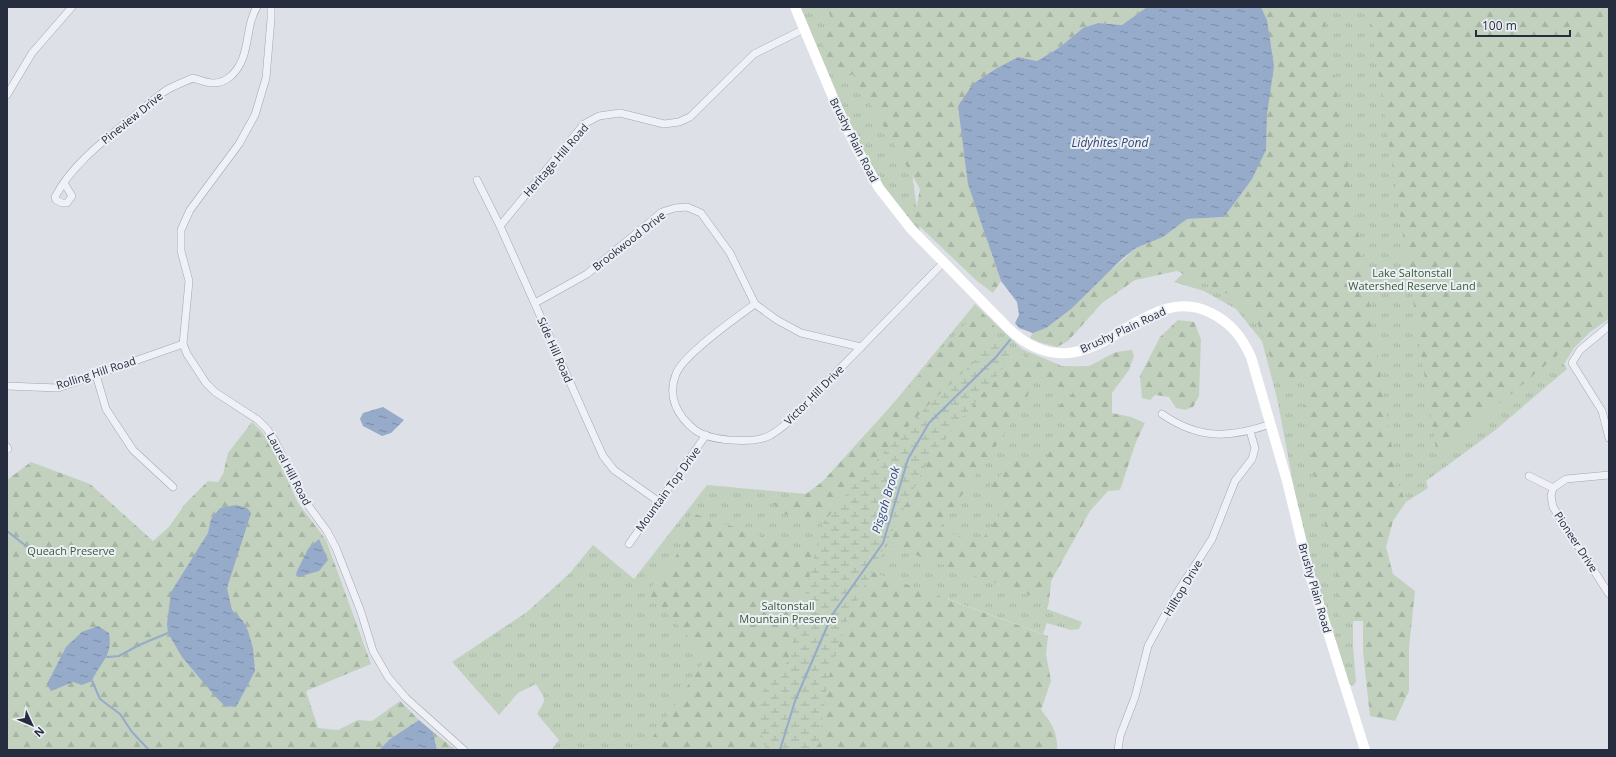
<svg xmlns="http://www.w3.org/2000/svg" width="1616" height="757" font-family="'Open Sans',sans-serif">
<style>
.grass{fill:url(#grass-tufts)}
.forest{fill:url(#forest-firs);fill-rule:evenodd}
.wetland{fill:url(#wetland-marsh)}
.water{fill:url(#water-ripples)}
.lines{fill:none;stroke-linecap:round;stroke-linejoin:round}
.stream{stroke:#96aac9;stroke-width:2}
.street-casing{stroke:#a2a7b1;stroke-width:8}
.street{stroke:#f0f1f6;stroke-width:7}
.secondary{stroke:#fff;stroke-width:10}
.labels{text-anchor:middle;stroke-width:4;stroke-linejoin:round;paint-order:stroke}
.street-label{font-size:11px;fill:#262d3e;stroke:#eceff5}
.park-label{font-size:11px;fill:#375a33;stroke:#eceff5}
.water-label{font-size:12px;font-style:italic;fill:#2f4873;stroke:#eceff5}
</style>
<defs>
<pattern id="grass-tufts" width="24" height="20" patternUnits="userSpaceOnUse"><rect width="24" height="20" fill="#c1d1be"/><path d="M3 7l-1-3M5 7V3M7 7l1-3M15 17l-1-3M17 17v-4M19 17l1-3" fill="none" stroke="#a6b4a4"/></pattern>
<pattern id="forest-firs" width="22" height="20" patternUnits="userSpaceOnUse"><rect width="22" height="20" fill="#c1d1be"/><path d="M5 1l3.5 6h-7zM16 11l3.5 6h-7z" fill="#a6b4a4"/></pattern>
<pattern id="wetland-marsh" width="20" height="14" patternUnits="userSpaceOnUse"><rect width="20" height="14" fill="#c1d1be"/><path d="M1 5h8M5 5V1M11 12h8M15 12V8" fill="none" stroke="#a6b4a4"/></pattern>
<pattern id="water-ripples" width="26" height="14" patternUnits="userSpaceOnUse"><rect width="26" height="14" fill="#96aac9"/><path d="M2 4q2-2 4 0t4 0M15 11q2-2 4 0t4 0" fill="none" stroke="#7a8ba5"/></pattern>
</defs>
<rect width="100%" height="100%" fill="#dde0e7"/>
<g class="grass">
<polygon points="799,7 1014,7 900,84 920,232 881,183 852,129"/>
<polygon points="1281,7 1609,7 1571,348 1574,348 1564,364 1567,369 1493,432 1426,481 1428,488 1406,502 1400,487 1353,619 1353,646 1356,682 1353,686 1349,684 1322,607 1297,504 1277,398 1262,341 1236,309 1204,291 1174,282 1341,125"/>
<path d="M975,304L1022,349L1062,366L1127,367L968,573L1049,602L1047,609L1082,622L1079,629L1071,630L1047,623L1043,634L948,599L834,750H551L559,740L537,714C547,697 546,701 536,684L518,693L499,715L452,662L527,612L569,574L593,545L634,579L707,485L818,495Z"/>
</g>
<g class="forest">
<path d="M827,7H1147L1122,25L1098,23L1083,28L1060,47L1037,61L1018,57L997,68L958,106C968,166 980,225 1001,281L993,293L978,282L914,221L920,189L853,74L835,83L819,32L833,23Z"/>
<polygon points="1261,7 1323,7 1397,480 1406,502 1393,521 1386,547 1393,574 1415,591 1409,647 1409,691 1395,721 1370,716 1363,652 1363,621 1341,621 1339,615 1336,563 1319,502 1306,430 1304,407 1313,381 1305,373 1292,378 1282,378 1275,370 1256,319 1230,295 1177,271 1135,280 1102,303 1068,341 1057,347 1042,343 1030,338 1033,333 1046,328 1136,248 1163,237 1187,219 1224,217 1266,150 1267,20"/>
<polygon points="1368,7 1609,7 1609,319 1590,332 1574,348 1567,347 1437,456"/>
<path d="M979,309L995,327L990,335V340C1020,352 1052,376 1086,367C1096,364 1104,357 1114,353C1119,351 1126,351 1132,350L1134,356L1129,370L1112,393V413L1131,417L1145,423L1136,442L1120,490L1108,491L1090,511L1051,581L1049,602L887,545L873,572L1048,636L1046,654L1051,681L1041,710C1052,723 1058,733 1057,750H644L707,657L647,592C656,581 682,552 685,539C688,525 680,529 692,513L815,554L823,523L781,513L773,503L795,502L822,482ZM1037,378L1074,393L1058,407L1074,417L1044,460L1016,456L989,488L1006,506L979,544L939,528L1009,427Z"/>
<polygon points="1178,320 1194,322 1201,339 1199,396 1193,407 1185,410 1176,408 1169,397 1155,395 1150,400 1142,398 1140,376 1160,337"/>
<polygon points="252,422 262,432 272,446 298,503 326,540 371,664 306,691 318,728 338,730 358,720 372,721 400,701 419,720 390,739 379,750 7,750 7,480 31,462 90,484 153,541 169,527 185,504 208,481 218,482 223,474 228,453"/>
<polygon points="433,732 456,750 437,750"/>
</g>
<polygon class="wetland" points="990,340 1003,344 1016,352 928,461 846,623 827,683 819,744 813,750 766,750 758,722 758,699 769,681 788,661 823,523 850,489 929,404 974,362"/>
<g class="water">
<polygon points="1147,7 1261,7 1267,20 1274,66 1267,114 1266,150 1252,179 1224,217 1187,219 1163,237 1136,248 1123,258 1071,309 1046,328 1033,333 1019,328 1015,323 1019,315 1017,302 1001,281 968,184 958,106 973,84 997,68 1018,57 1037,61 1060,47 1083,28 1098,23 1122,25"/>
<polygon points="383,407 404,420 391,433 382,436 363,426 360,419 363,413"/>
<polygon points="236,505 247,508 251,513 227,588 232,610 243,621 248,631 253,648 255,671 236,707 225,706 214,695 182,657 168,633 167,624 171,592 208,533 211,519 220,508"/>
<polygon points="319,539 328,560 319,571 298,577 296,575 297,571 308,549"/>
<path d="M98,626L109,633C113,657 100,662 92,681L82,685L73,682L51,691L47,684L66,647L82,632Z"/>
<polygon points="419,720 433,732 437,750 379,750 390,739"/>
</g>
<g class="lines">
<g class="stream">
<polyline points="7,531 35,553 45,553"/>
<polyline points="107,657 119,656 139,645 168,633"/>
<polyline points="92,681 100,699 120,714 132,732 149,750"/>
<polyline points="780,750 795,701 832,615 883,543 908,459 929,423 996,357 1010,340"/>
</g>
<g class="street-casing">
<g id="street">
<polyline points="271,7 271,19 266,78 255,115 239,144 190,210 181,230 181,251 189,281 183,344 187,354 206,383 215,392 258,420 267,429 275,441 302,497 327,531 336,548 361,612 373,651 388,677 406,698 464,750"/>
<polyline points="7,95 32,53 72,7"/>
<polyline points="477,180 500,226 603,456 614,470 658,501"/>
<path d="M64,183L72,196L67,203H62L56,200L55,197C72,164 106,139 134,116C144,108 154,99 165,91C173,86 184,82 193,78C208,83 218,87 231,76C247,61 246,41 251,21C253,16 254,11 257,7"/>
<polyline points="500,226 584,124 599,116 620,113 664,124 679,122 690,117 754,54 804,29"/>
<polyline points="535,303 587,274 662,212 675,208 687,207 701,213 730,253 755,304 777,320 801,333 861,347"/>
<path d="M755,304C737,317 683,355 676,374C667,396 677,416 695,430C710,441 752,444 769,436C775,433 781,428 786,424L943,263"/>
<polyline points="1609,326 1580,350 1572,363 1602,411 1609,438"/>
<polyline points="96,375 106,409 133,450 173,487"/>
<polyline points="7,386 58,388 183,344"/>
<path d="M1162,414C1199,440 1230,438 1271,424"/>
<polyline points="7,447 8,449"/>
<polyline points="1529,476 1553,488 1566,479 1609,475"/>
<polyline points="1553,488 1551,496 1553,507 1609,594"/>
<polyline points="629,544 706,435"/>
<polyline points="1118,750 1120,736 1135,697 1148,646 1177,593 1212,539 1235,481 1252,459 1255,448 1250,431"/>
</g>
</g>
<use href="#street" class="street"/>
<path class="secondary" d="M795,7L837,107L857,149L879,188L911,229L1009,329C1027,346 1050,357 1075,352C1121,343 1161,287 1211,313C1231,323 1242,337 1251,357L1287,481L1309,572L1365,750"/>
</g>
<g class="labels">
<g class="street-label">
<text transform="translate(132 118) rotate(-39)" y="4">Pineview Drive</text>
<text transform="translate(854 140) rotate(63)" y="4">Brushy Plain Road</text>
<text transform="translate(556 160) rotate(-49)" y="4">Heritage Hill Road</text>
<text transform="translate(629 241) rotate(-38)" y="4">Brookwood Drive</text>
<text transform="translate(1123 330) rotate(-25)" y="4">Brushy Plain Road</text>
<text transform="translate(555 350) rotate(66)" y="4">Side Hill Road</text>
<text transform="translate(96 373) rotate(-18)" y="4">Rolling Hill Road</text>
<text transform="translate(814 395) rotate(-45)" y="4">Victor Hill Drive</text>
<text transform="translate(289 469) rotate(62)" y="4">Laurel Hill Road</text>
<text transform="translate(668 489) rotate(-54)" y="4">Mountain Top Drive</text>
<text transform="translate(1576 542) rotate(57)" y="4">Pioneer Drive</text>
<text transform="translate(1183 588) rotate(-59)" y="4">Hilltop Drive</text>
<text transform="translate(1315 588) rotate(74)" y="4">Brushy Plain Road</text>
</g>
<g class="park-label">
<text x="1412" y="277">Lake Saltonstall<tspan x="1412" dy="13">Watershed Reserve Land</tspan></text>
<text x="71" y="555">Queach Preserve</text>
<text x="788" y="610">Saltonstall<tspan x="788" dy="13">Mountain Preserve</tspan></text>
</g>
<g class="water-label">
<text x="1110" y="147">Lidyhites Pond</text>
<text transform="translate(886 500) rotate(-73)" y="4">Pisgah Brook</text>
</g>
</g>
<rect width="1616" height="757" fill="none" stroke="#262d3e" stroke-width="16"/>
<g transform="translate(32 725) rotate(134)" stroke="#eceff5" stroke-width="3" paint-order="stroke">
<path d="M0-3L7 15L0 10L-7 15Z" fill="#262d3e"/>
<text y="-6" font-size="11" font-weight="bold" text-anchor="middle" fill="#262d3e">N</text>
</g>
<path d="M1476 30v6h94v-6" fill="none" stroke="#262d3e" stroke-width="2"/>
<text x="1482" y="30" font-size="12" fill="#262d3e" stroke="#eceff5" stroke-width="3" paint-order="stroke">100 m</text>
</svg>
